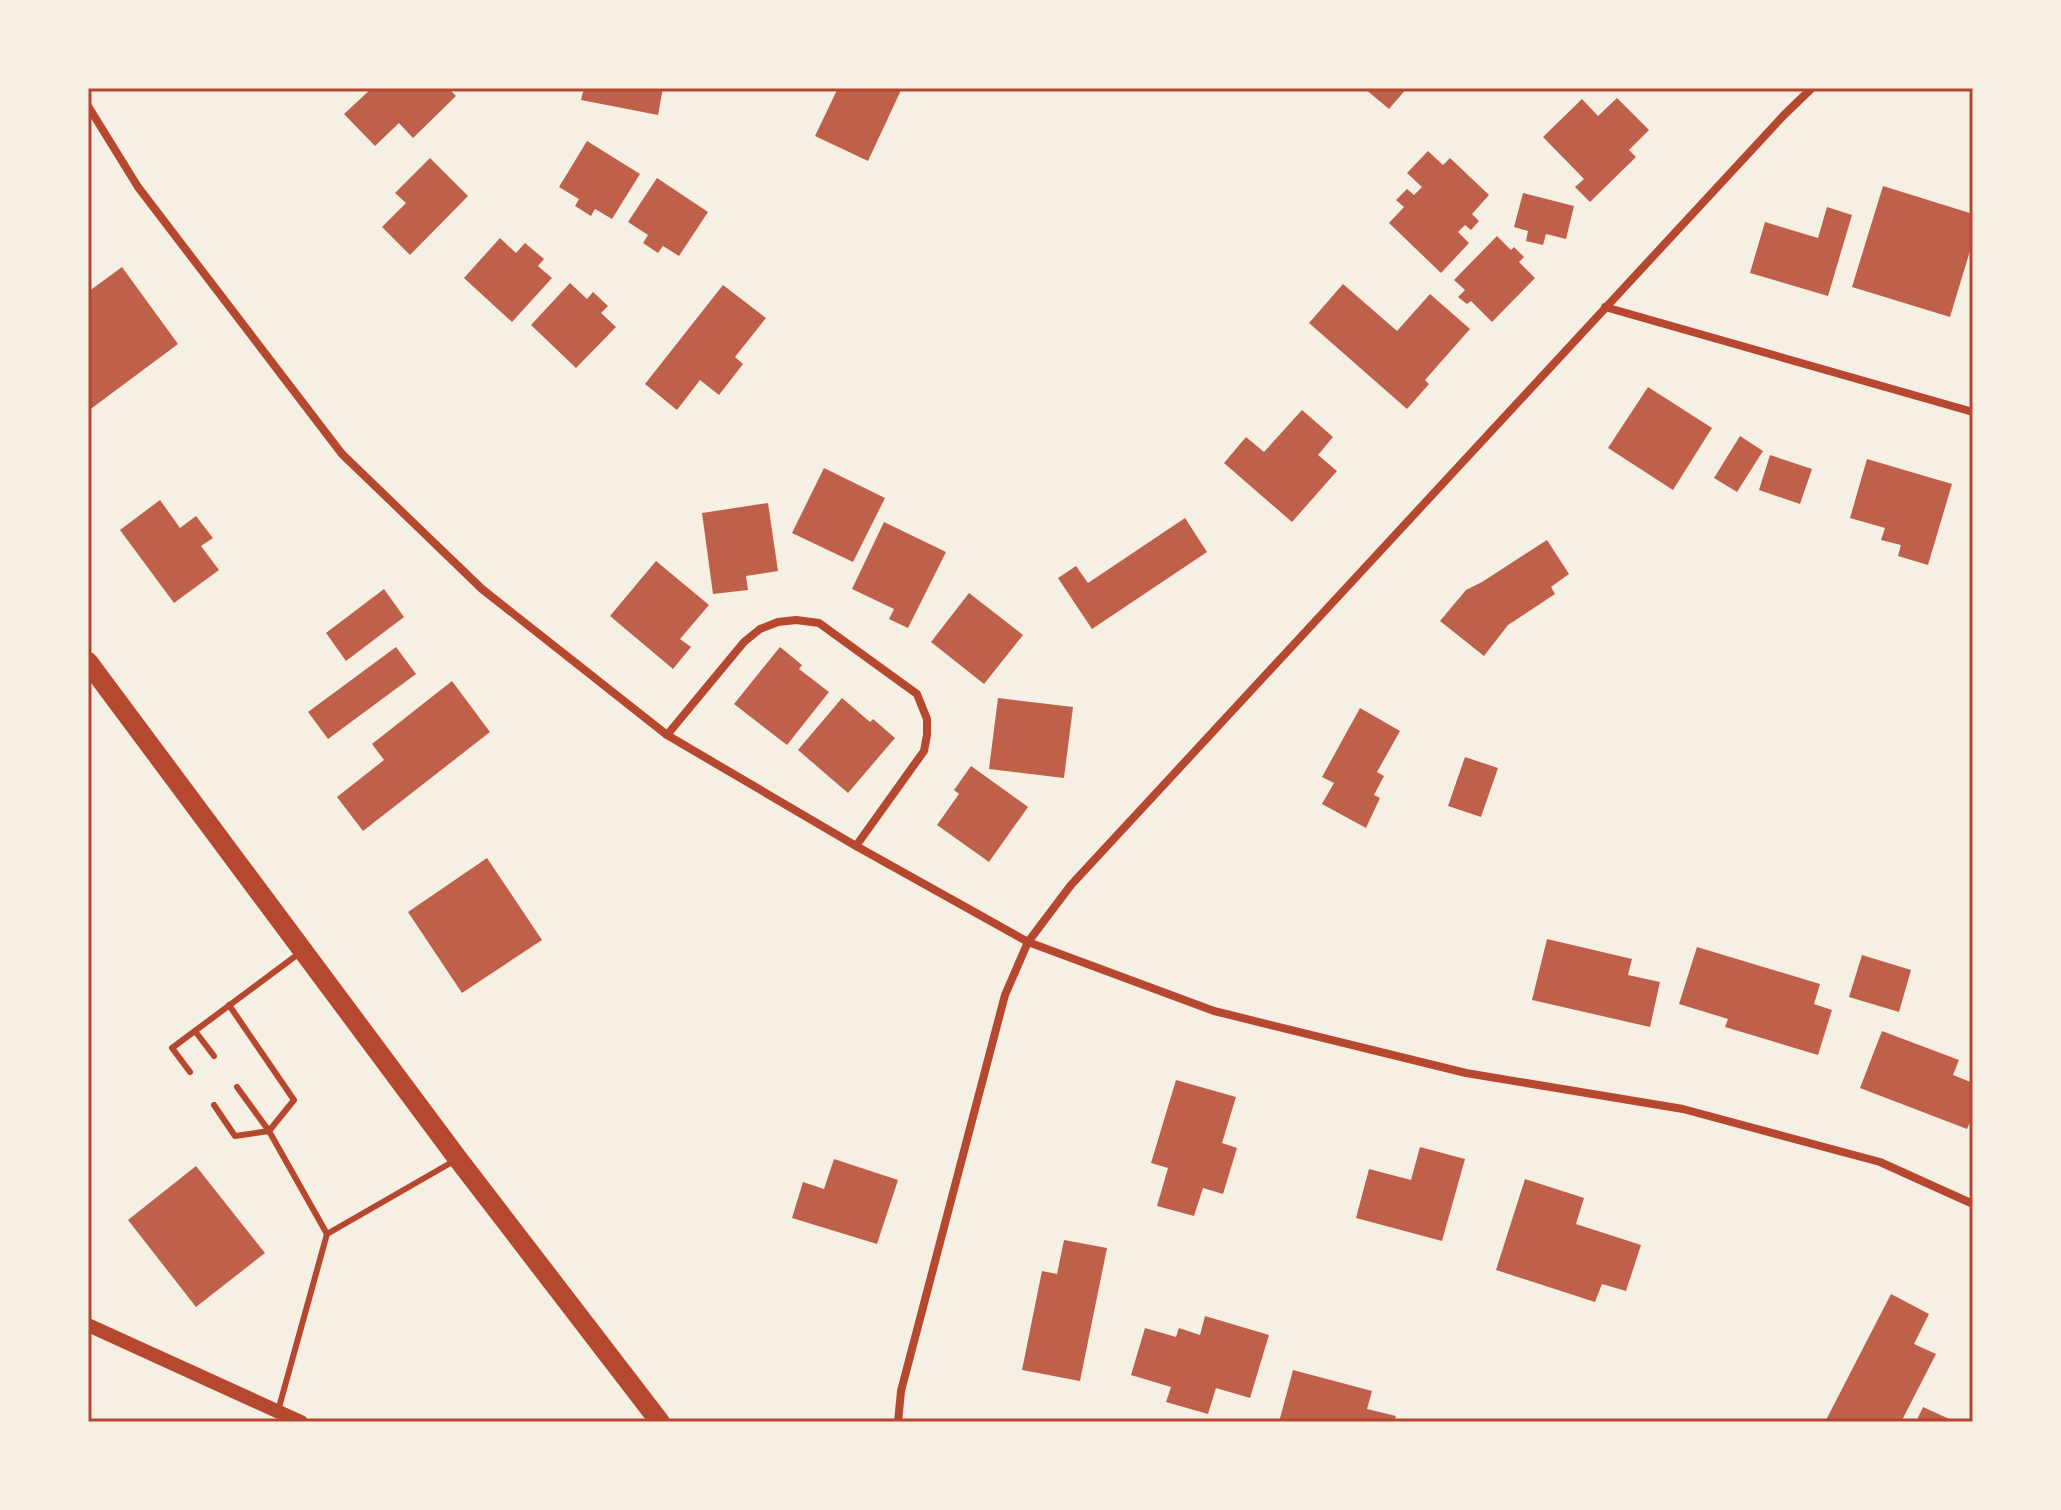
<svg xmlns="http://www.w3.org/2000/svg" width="2061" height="1510" font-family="'PT Sans Narrow',sans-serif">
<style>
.building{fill:#bf614a}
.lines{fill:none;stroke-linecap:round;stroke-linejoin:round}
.service{stroke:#b5482f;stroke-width:6}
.minor{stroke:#b5482f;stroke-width:8}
.tertiary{stroke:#b5482f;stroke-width:14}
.primary{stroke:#b5482f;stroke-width:20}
.neatline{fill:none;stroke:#b5482f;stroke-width:3}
</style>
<rect width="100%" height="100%" fill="#f6efe4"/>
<g class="building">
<polygon points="372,88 448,88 456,96 413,138 399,123 375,146 344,114"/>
<polygon points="584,88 663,88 658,115 581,100"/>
<polygon points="838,88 902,88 868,161 815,136"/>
<polygon points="1364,88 1407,88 1389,109"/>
<polygon points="1617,98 1649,130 1629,150 1636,157 1590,202 1575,187 1584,179 1543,137 1582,99 1598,116"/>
<polygon points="587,141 640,174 612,219 595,209 591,216 575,206 579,199 559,187"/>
<polygon points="1428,151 1443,165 1450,158 1489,195 1472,214 1479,221 1471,230 1465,225 1458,232 1469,243 1441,273 1389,223 1404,207 1396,200 1407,189 1414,195 1422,187 1407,173"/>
<polygon points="430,158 468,196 410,255 382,227 406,203 395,193"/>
<polygon points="657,178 708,212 679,256 663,246 658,253 643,243 648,235 628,222"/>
<polygon points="1883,186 1973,214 1973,241 1950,317 1852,287"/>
<polygon points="1523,193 1574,206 1566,239 1546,234 1543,245 1526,241 1528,231 1514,227"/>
<polygon points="1827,207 1852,215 1828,296 1750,273 1765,222 1818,238"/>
<polygon points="1497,236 1511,250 1514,247 1524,257 1519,262 1535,278 1492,322 1471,301 1467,304 1458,297 1465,290 1454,280"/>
<polygon points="500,238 516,253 525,243 544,259 538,266 552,278 512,322 464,278"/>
<polygon points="122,267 178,344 88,411 88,292"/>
<polygon points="570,283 587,299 593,292 608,306 601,313 616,327 576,368 531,325"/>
<polygon points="1343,284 1397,331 1430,294 1470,329 1425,380 1429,384 1407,409 1309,323"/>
<polygon points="723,285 766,318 735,357 743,364 719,395 700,380 677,410 645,384"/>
<polygon points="1648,387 1712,428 1673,490 1608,448"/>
<polygon points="1302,410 1333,437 1318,455 1337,471 1292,522 1224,463 1246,437 1264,452"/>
<polygon points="1740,436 1763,451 1737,492 1714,478"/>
<polygon points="1770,455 1812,469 1800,504 1759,490"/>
<polygon points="1867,459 1952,484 1928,565 1898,556 1901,545 1881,540 1885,528 1850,518"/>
<polygon points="824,468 885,498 853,562 792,533"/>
<polygon points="160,500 180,528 196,516 213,538 201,546 219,570 174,603 120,530"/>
<polygon points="768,503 778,571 746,576 748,590 713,594 702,513"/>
<polygon points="1185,518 1207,552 1092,629 1058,578 1076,566 1088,583"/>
<polygon points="884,522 946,552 908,628 889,619 894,609 852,589"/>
<polygon points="1547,540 1569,574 1551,587 1555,594 1508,625 1484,656 1440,621 1466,590 1482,582"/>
<polygon points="656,561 709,605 680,639 691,647 673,669 610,616"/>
<polygon points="384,589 404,617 346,661 326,633"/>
<polygon points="969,593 1023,635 984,684 931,642"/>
<polygon points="396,647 416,674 328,739 308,712"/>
<polygon points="780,647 802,665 799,669 829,692 787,745 734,704"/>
<polygon points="452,681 490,732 363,831 337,797 384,760 372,744"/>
<polygon points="842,698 870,722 873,719 895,738 848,793 798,750"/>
<polygon points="998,698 1073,707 1064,778 989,769"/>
<polygon points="1360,708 1400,731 1377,772 1384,776 1374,795 1380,798 1366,828 1322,804 1334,783 1322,777"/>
<polygon points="1465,757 1498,768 1481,817 1448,806"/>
<polygon points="971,766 1028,807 989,862 937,825 959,794 954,790"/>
<polygon points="487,858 542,940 462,993 408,912"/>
<polygon points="1547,939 1632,959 1628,975 1660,982 1650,1027 1532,1000"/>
<polygon points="1697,947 1820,984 1814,1004 1832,1010 1818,1055 1725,1027 1728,1019 1679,1004"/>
<polygon points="1862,955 1911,970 1899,1012 1849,997"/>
<polygon points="1882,1031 1959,1060 1953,1075 1973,1083 1973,1115 1967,1129 1860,1088"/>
<polygon points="1176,1080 1236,1097 1222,1143 1237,1148 1223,1194 1203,1188 1194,1216 1157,1206 1168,1168 1151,1163"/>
<polygon points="1420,1147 1465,1159 1442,1241 1356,1218 1369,1169 1411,1180"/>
<polygon points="834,1159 898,1180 877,1244 792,1218 803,1182 824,1189"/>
<polygon points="196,1166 265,1253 196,1307 128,1220"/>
<polygon points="1525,1179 1584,1198 1576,1224 1641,1245 1626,1291 1602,1284 1595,1302 1496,1270"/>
<polygon points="1064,1240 1107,1248 1080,1381 1022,1370 1042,1271 1057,1274"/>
<polygon points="1891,1294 1929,1314 1914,1344 1936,1354 1901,1422 1829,1422 1826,1420"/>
<polygon points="1205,1316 1269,1335 1250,1398 1216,1388 1208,1414 1166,1402 1171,1387 1131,1375 1145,1328 1176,1337 1179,1328 1200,1335"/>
<polygon points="1293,1370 1372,1391 1367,1409 1396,1416 1394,1422 1279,1422"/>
<polygon points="1923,1407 1956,1422 1916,1422"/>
</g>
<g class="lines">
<g class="service">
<polyline points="229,1005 294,1100 269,1131 237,1087"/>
<polyline points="195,1031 214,1056"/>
<polyline points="190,1072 172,1048 301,952"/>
<polyline points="214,1105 235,1136 269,1131 327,1234 454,1161"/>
<polyline points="278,1411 327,1234"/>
</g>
<g class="minor">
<polyline points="88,106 138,187 342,454 482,589 667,735 856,846 1028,942 1214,1011 1466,1073 1683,1109 1880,1162 1973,1204"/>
<polyline points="1605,307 1973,412"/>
<polyline points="667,735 744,642 760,629 778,622 796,620 819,623 917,694 927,719 927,735 924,751 856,846"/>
<polyline points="898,1422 901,1391 1005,995 1028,942 1071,885 1784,115 1812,88"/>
</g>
<polyline class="tertiary" points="88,1325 301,1422"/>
<polyline class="primary" points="88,662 458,1159 660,1422"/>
</g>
<rect width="2061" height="1510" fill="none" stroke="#f6efe4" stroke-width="180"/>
<rect x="90" y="90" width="1881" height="1330" class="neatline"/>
</svg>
